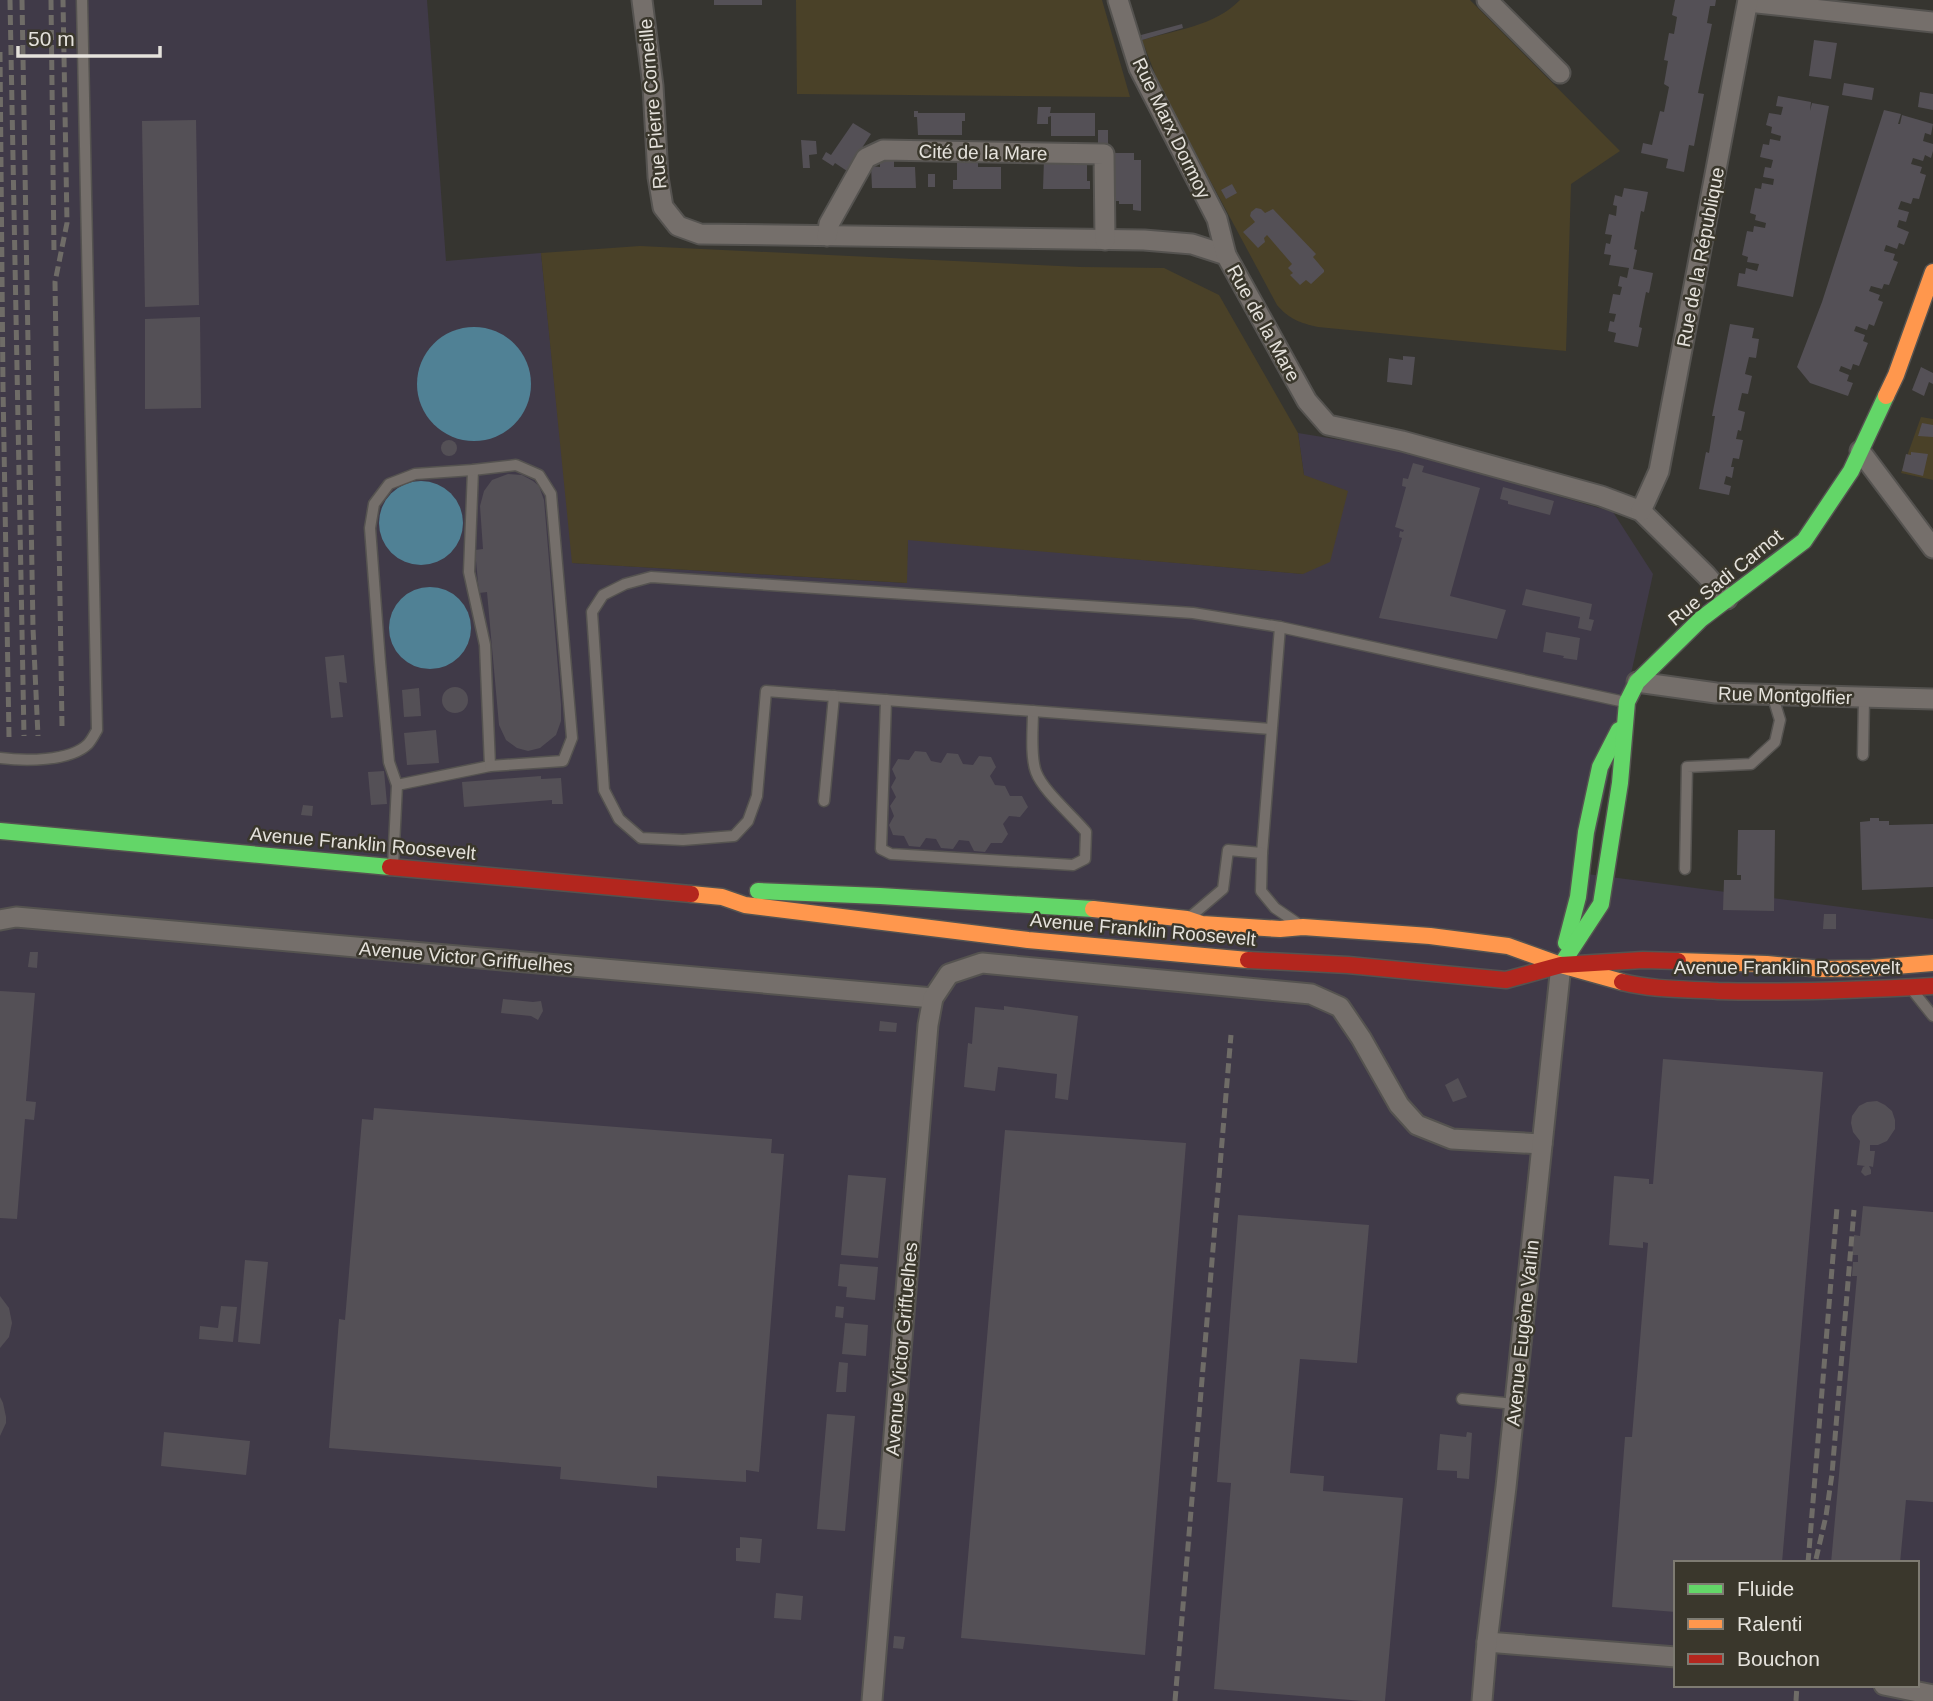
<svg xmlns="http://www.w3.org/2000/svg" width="1933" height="1701" font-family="Helvetica,sans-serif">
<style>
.industrial{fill:#403a48;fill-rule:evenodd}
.green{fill:#4a4128}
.water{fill:#508195}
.building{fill:#545056}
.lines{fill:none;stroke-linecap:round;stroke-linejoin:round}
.lane-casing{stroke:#555350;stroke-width:13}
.street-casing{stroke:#555350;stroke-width:23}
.fast-casing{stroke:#555350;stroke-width:19}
.slow-casing{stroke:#555350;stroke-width:19}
.jam-casing{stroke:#555350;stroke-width:19}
.lane{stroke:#756f6b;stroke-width:10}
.street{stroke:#756f6b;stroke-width:19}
.fast{stroke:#63d668;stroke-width:16}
.slow{stroke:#ff974d;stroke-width:16}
.jam{stroke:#b3261e;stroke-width:16}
.rail{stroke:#6f6c67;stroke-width:5;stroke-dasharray:10 5;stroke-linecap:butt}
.labels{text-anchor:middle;stroke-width:5;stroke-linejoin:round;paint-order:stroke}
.street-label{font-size:19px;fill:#e5e2dc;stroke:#3a372c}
</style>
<rect width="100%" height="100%" fill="#363530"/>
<path class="industrial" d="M0,0H427L446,261L541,253L573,563L906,583L908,539L1303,574L1304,475L1298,433L1396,449L1613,512L1653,574L1587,874L1933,919V1701H0ZM1676,1563H1917V1685H1676Z"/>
<g class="green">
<polygon points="796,0 1102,0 1130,97 797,94"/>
<path d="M1240,0H1470L1620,151L1571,184L1566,351L1318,327C1300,323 1289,319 1277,305L1160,87L1142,40C1176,30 1215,26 1240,0Z"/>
<polygon points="640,246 1081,267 1164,268 1219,295 1298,433 1304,475 1348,491 1330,562 1303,574 908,540 907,583 572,563 541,253"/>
<polygon points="1921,417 1933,419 1933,480 1901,473"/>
</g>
<g class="water">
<circle cx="474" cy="384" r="57"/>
<circle cx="421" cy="523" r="42"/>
<circle cx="430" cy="628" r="41"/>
</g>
<g class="building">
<rect x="714" y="0" width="48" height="5"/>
<polygon points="1675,0 1716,0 1715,6 1710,6 1707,23 1712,24 1698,93 1704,94 1694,146 1689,145 1684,172 1666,168 1668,159 1641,153 1643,143 1652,145 1660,111 1664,112 1669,87 1664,84 1668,61 1664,60 1669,33 1674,34 1677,17 1672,15"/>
<polygon points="1182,24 1183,28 1142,40 1141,35"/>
<polygon points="1814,40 1837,43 1831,79 1809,76"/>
<polygon points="1844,83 1874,88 1872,100 1842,95"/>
<polygon points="1920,92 1933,94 1933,110 1918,107"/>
<polygon points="1778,96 1811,102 1810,111 1812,103 1829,106 1793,297 1737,286 1739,273 1745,274 1746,268 1757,271 1759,264 1747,262 1748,257 1742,255 1747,231 1753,232 1754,226 1765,228 1766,223 1755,220 1756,215 1750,213 1755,188 1761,189 1762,183 1773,185 1774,179 1763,177 1765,167 1771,168 1773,160 1760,157 1763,144 1769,145 1770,139 1780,141 1781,136 1771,133 1772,127 1766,125 1769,113 1781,115 1783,107 1776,106"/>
<polygon points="1038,107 1051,107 1050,113 1095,113 1095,136 1051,136 1051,116 1048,117 1048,124 1037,124"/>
<polygon points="1884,110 1901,114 1898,124 1900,124 1902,115 1933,124 1931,135 1925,133 1923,141 1933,144 1933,151 1931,158 1925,155 1923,161 1913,158 1911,164 1922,167 1920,173 1926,175 1919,199 1913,198 1911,204 1901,201 1898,209 1909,212 1906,222 1899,220 1897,227 1909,232 1904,245 1899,243 1897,249 1886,245 1884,251 1895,254 1893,260 1898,262 1889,285 1884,284 1882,289 1871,286 1869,291 1880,295 1878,300 1883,302 1874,326 1869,324 1867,330 1856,326 1854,331 1865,335 1863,341 1868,343 1859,366 1853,364 1851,370 1841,366 1839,371 1849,375 1847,381 1853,383 1848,396 1810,383 1797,367 1822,302"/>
<polygon points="914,111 918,111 918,113 965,113 965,121 962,121 962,135 918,135 917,117 914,117"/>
<polygon points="196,120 199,305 145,307 142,121"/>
<polygon points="853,123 871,134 847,171 835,163 833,166 822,159 826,152 831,155"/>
<rect x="1098" y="130" width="10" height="18"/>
<polygon points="801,140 816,141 817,154 809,155 810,168 803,168"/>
<polygon points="1114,153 1134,153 1134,160 1141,160 1141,211 1133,210 1133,204 1119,204 1119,201 1110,201 1112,162 1115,163"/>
<polygon points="957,158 978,159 978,167 1001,167 1001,189 953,189 953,180 957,180"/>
<polygon points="880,159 894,159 894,167 915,167 916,188 872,188 871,166 880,167"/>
<polygon points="1044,159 1087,159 1087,181 1090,181 1090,189 1043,189"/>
<rect x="928" y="174" width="7" height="13"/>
<polygon points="1232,184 1237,193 1226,199 1221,190"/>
<polygon points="1624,188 1648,192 1644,212 1641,211 1634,249 1637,250 1633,269 1653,273 1649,293 1646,292 1639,327 1642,328 1638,347 1614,342 1616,333 1608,331 1610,321 1614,322 1616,314 1609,313 1613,294 1620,295 1622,287 1618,286 1620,276 1627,278 1629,268 1609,265 1611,255 1604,254 1606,243 1610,244 1612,235 1605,234 1609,214 1616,216 1617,206 1613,205 1615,195 1622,197"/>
<polygon points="1256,208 1261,209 1265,213 1273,209 1316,254 1313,257 1324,270 1324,272 1311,284 1306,280 1300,285 1290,275 1293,273 1288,268 1292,264 1267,235 1264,238 1265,242 1258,248 1243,232 1255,222 1250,216 1251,212"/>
<polygon points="200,317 201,408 145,409 145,319"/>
<polygon points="1730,324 1754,328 1752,338 1759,339 1756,358 1749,357 1745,374 1752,376 1748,394 1742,393 1738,410 1745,412 1741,431 1738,430 1736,439 1743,440 1739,459 1733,458 1731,467 1734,467 1732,478 1726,476 1724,484 1731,486 1729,495 1699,489 1706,452 1709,453 1715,416 1712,416"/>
<polygon points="1403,356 1415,357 1412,385 1387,382 1389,358 1403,360"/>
<polygon points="1921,367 1933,373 1933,384 1929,382 1924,396 1912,390"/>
<polygon points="1922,423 1933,425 1933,437 1918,436"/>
<circle cx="449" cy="448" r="8"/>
<polygon points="1911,452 1928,454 1923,476 1902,471 1906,454 1911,455"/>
<polygon points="1413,463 1424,466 1422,472 1480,488 1450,596 1506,610 1497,639 1379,618 1402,538 1399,537 1400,531 1403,532 1404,530 1395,527 1406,487 1402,486 1403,478 1408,479"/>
<polygon points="508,474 522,475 533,481 539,486 544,500 561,704 561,721 556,735 540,748 528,751 517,748 506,740 499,725 487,592 479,593 475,550 483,549 480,506 484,491 492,480"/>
<polygon points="1503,487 1554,501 1550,515 1508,504 1508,501 1500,499"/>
<polygon points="1526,589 1592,604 1589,619 1594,620 1591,631 1578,628 1580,617 1522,605"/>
<polygon points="1546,632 1580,638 1577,660 1563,658 1564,656 1543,652"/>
<polygon points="344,655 347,683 339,682 343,717 331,718 325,657"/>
<circle cx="455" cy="700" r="13"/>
<polygon points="419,688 421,716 404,717 402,690"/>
<polygon points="436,730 439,763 407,765 404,733"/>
<polygon points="915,751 926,752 931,761 941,763 947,753 958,754 963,764 973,765 979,756 991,757 996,767 990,776 995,785 1005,786 1010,796 1022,796 1028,807 1020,817 1009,816 1003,824 1008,834 1002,843 991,843 985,852 974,851 969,841 959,840 953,849 941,848 936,839 926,838 920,847 909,846 904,836 893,835 889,825 894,816 890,806 896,797 891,787 896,778 892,769 898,759 909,760"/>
<polygon points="384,771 387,804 371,805 368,772"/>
<polygon points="541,776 541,779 561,778 563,804 552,804 552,800 464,807 462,782"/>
<polygon points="303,805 313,806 312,816 301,815"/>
<polygon points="1870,818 1879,818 1879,821 1889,821 1889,825 1933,824 1933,887 1862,890 1860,822 1870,821"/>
<polygon points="1738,830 1775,830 1774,911 1723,910 1724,880 1741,880 1741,875 1737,875"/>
<polygon points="1824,914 1836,914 1836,929 1823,929"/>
<polygon points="30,952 38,952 37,968 28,967"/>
<polygon points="0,991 35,993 26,1101 36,1102 34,1120 25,1119 17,1219 0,1218"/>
<polygon points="503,999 533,1002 541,1001 543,1011 538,1020 531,1016 501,1013"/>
<polygon points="1004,1006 1078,1016 1068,1100 1055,1098 1057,1074 998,1067 995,1091 964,1087 968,1043 972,1044 975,1007 1004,1010"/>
<polygon points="880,1021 897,1023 896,1032 879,1031"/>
<polygon points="1663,1059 1823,1072 1782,1563 1676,1563 1676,1612 1612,1607 1625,1437 1632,1437 1648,1243 1643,1242 1643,1248 1609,1245 1614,1176 1649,1179 1649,1184 1653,1184"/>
<polygon points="1458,1078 1467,1097 1453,1102 1445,1085"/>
<polygon points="1877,1101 1885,1105 1892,1111 1895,1120 1895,1129 1887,1141 1878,1145 1870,1145 1870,1151 1875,1151 1873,1167 1869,1166 1871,1170 1871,1174 1865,1176 1861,1172 1863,1167 1865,1166 1857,1165 1860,1141 1853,1132 1851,1123 1852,1116 1859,1106 1867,1102"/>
<polygon points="374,1108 772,1139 771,1153 784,1154 759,1472 746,1470 746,1482 657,1476 657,1488 560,1479 561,1467 329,1448 339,1319 345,1320 362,1119 373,1120"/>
<polygon points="1005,1130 1186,1143 1145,1655 961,1638"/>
<polygon points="848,1175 886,1178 878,1258 841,1255"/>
<polygon points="1863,1206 1933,1212 1933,1502 1906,1500 1900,1563 1831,1563 1857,1276 1852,1276 1853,1262 1858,1262 1858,1255 1852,1255 1854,1235 1860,1236"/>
<polygon points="1238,1215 1369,1225 1357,1363 1300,1359 1290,1473 1324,1476 1323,1491 1403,1498 1385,1701 1363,1701 1214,1689 1231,1483 1217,1482"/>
<polygon points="245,1260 268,1262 260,1344 238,1342"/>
<polygon points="840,1264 878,1267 875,1300 846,1297 847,1287 838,1286"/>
<polygon points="0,1296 9,1308 12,1323 9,1337 0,1348"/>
<polygon points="221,1306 237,1307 233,1342 199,1339 200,1326 218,1328"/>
<polygon points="836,1306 844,1307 843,1318 835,1317"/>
<polygon points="845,1323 868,1325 866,1356 842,1354"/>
<polygon points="839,1362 848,1363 846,1392 836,1392"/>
<polygon points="0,1397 3,1403 6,1417 6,1423 0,1436"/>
<polygon points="827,1414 855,1416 845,1531 817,1529"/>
<polygon points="164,1432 250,1441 246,1475 161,1466"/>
<polygon points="1467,1432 1472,1433 1469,1479 1457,1478 1457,1471 1437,1470 1440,1434 1466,1437"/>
<polygon points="740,1537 762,1539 760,1563 736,1561 736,1548 740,1548"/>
<polygon points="776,1593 803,1596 801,1620 774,1618"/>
<polygon points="894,1636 905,1637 903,1649 893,1648"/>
</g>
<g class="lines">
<g class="lane-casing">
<g id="lane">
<path d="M886,700L881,849L891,854L1073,865L1085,859L1086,832C1073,816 1043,791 1036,772C1030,756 1033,728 1033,711"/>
<polyline points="1271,729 766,691 757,796 748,821 734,836 683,840 641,838 619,819 604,790 592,612 603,595 625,584 651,577 1193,613 1280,627"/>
<polyline points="1863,755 1864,698"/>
<path d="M0,758C23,761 70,762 88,744C91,741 94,735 97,730L82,0"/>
<polyline points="397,785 490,766 485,645 469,572 473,470"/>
<polyline points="824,801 834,696"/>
<polyline points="1262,853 1280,627 1625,702"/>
<polyline points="393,866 397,785 389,762 380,662 370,528 374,504 389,484 415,474 473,470 516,465 539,475 551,494 572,738 563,761 490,766"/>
<polyline points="1685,869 1687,767 1751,764 1775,742 1780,720 1772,694"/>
<polyline points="1190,917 1223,889 1228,850 1262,853 1261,891 1275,908 1297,923"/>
<polyline points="1913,991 1933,1016"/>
<polyline points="1462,1399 1515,1404"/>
</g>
</g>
<g class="street-casing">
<g id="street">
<polyline points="642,0 653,86 658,177 663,207 678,226 700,234 1144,240 1192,244 1226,255 1307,401 1328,425 1402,441 1601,496 1641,511 1706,575 1727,599"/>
<polyline points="1118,0 1139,68 1217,219 1226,255"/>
<polyline points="1487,0 1560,73"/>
<polyline points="1748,2 1933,22"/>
<polyline points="827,236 829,224 866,158 883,150 1104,154 1105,240"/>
<polyline points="1860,451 1933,548"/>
<polyline points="1641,511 1659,471 1748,0"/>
<polyline points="1637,682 1716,693 1933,699"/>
<polyline points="0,920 16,917 933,998"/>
<polyline points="1487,1642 1676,1657"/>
<polyline points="1884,1685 1933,1695"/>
<polyline points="872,1701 928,1025 933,998 949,974 982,963 1311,994 1340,1007 1361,1038 1399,1105 1417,1125 1452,1139 1542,1144"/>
<polyline points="1482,1701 1487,1642 1506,1487 1561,965"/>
</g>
</g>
<g class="fast-casing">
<g id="fast">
<polyline points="0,831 390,867"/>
<polyline points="758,891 880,896 1093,909"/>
<polyline points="1566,943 1578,897 1586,832 1600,767 1619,730"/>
<polyline points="1561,965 1601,904 1620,783 1627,702 1637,682 1701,619 1804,541 1851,471 1886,396"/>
</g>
</g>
<g class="slow-casing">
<g id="slow">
<polyline points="1886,396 1896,375 1933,272"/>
<polyline points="691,894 722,897 745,905 1028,940 1248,960"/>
<polyline points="1093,909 1187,919 1202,924 1280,929 1303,927 1430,936 1508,946 1561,965 1622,982"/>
<polyline points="1678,961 1767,964 1823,969 1871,968 1933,963"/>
</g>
</g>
<g class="jam-casing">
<g id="jam">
<polyline points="390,867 691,894"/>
<polyline points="1248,960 1348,965 1506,980 1561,965 1643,960 1678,961"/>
<path d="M1622,982C1654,990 1686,989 1718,991C1790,993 1861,990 1933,986"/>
</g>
</g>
<use href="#lane" class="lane"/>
<use href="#street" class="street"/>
<use href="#fast" class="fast"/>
<use href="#slow" class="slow"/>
<use href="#jam" class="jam"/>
<g class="rail">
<polyline points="10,0 24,736"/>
<polyline points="22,0 33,628 38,736"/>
<polyline points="51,0 54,252"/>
<polyline points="0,52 3,387 9,737"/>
<polyline points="62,726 55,282 67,223 63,0"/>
<polyline points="1816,1559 1826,1516 1832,1474 1854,1210"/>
<polyline points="1808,1563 1837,1207"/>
<polyline points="1175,1701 1231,1035"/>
<polyline points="1796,1701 1797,1685"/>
</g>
</g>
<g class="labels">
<g class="street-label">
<text transform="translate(652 104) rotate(-95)" y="7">Rue Pierre Corneille</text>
<text transform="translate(1172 128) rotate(64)" y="7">Rue Marx Dormoy</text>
<text transform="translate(983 152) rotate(1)" y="7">Cité de la Mare</text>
<text transform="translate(1700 257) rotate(-79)" y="7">Rue de la République</text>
<text transform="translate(1264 323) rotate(61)" y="7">Rue de la Mare</text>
<text transform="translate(1725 577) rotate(-39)" y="7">Rue Sadi Carnot</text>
<text transform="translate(1785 695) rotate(2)" y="7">Rue Montgolfier</text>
<text transform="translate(363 843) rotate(5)" y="7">Avenue Franklin Roosevelt</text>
<text transform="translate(1143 929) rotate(5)" y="7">Avenue Franklin Roosevelt</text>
<text transform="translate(466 957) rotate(5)" y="7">Avenue Victor Griffuelhes</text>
<text x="1787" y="974">Avenue Franklin Roosevelt</text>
<text transform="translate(1522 1333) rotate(-84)" y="7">Avenue Eugène Varlin</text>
<text transform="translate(901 1349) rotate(-85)" y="7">Avenue Victor Griffuelhes</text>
</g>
</g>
<rect x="1674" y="1561" width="245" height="126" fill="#3a372c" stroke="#7e7b72" stroke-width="2"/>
<rect x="1688" y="1584" width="35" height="10" fill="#63d668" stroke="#7e7b72" stroke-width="2"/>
<text x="1737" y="1596" font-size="21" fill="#e5e2dc">Fluide</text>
<rect x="1688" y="1619" width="35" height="10" fill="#ff974d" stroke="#7e7b72" stroke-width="2"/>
<text x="1737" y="1631" font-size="21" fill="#e5e2dc">Ralenti</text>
<rect x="1688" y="1654" width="35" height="10" fill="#b3261e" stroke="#7e7b72" stroke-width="2"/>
<text x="1737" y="1666" font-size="21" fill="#e5e2dc">Bouchon</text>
<path d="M18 46v10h142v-10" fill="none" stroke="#e5e2dc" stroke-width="3.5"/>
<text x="28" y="46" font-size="21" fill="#e5e2dc" stroke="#3a372c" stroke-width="5" paint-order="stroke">50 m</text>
</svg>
